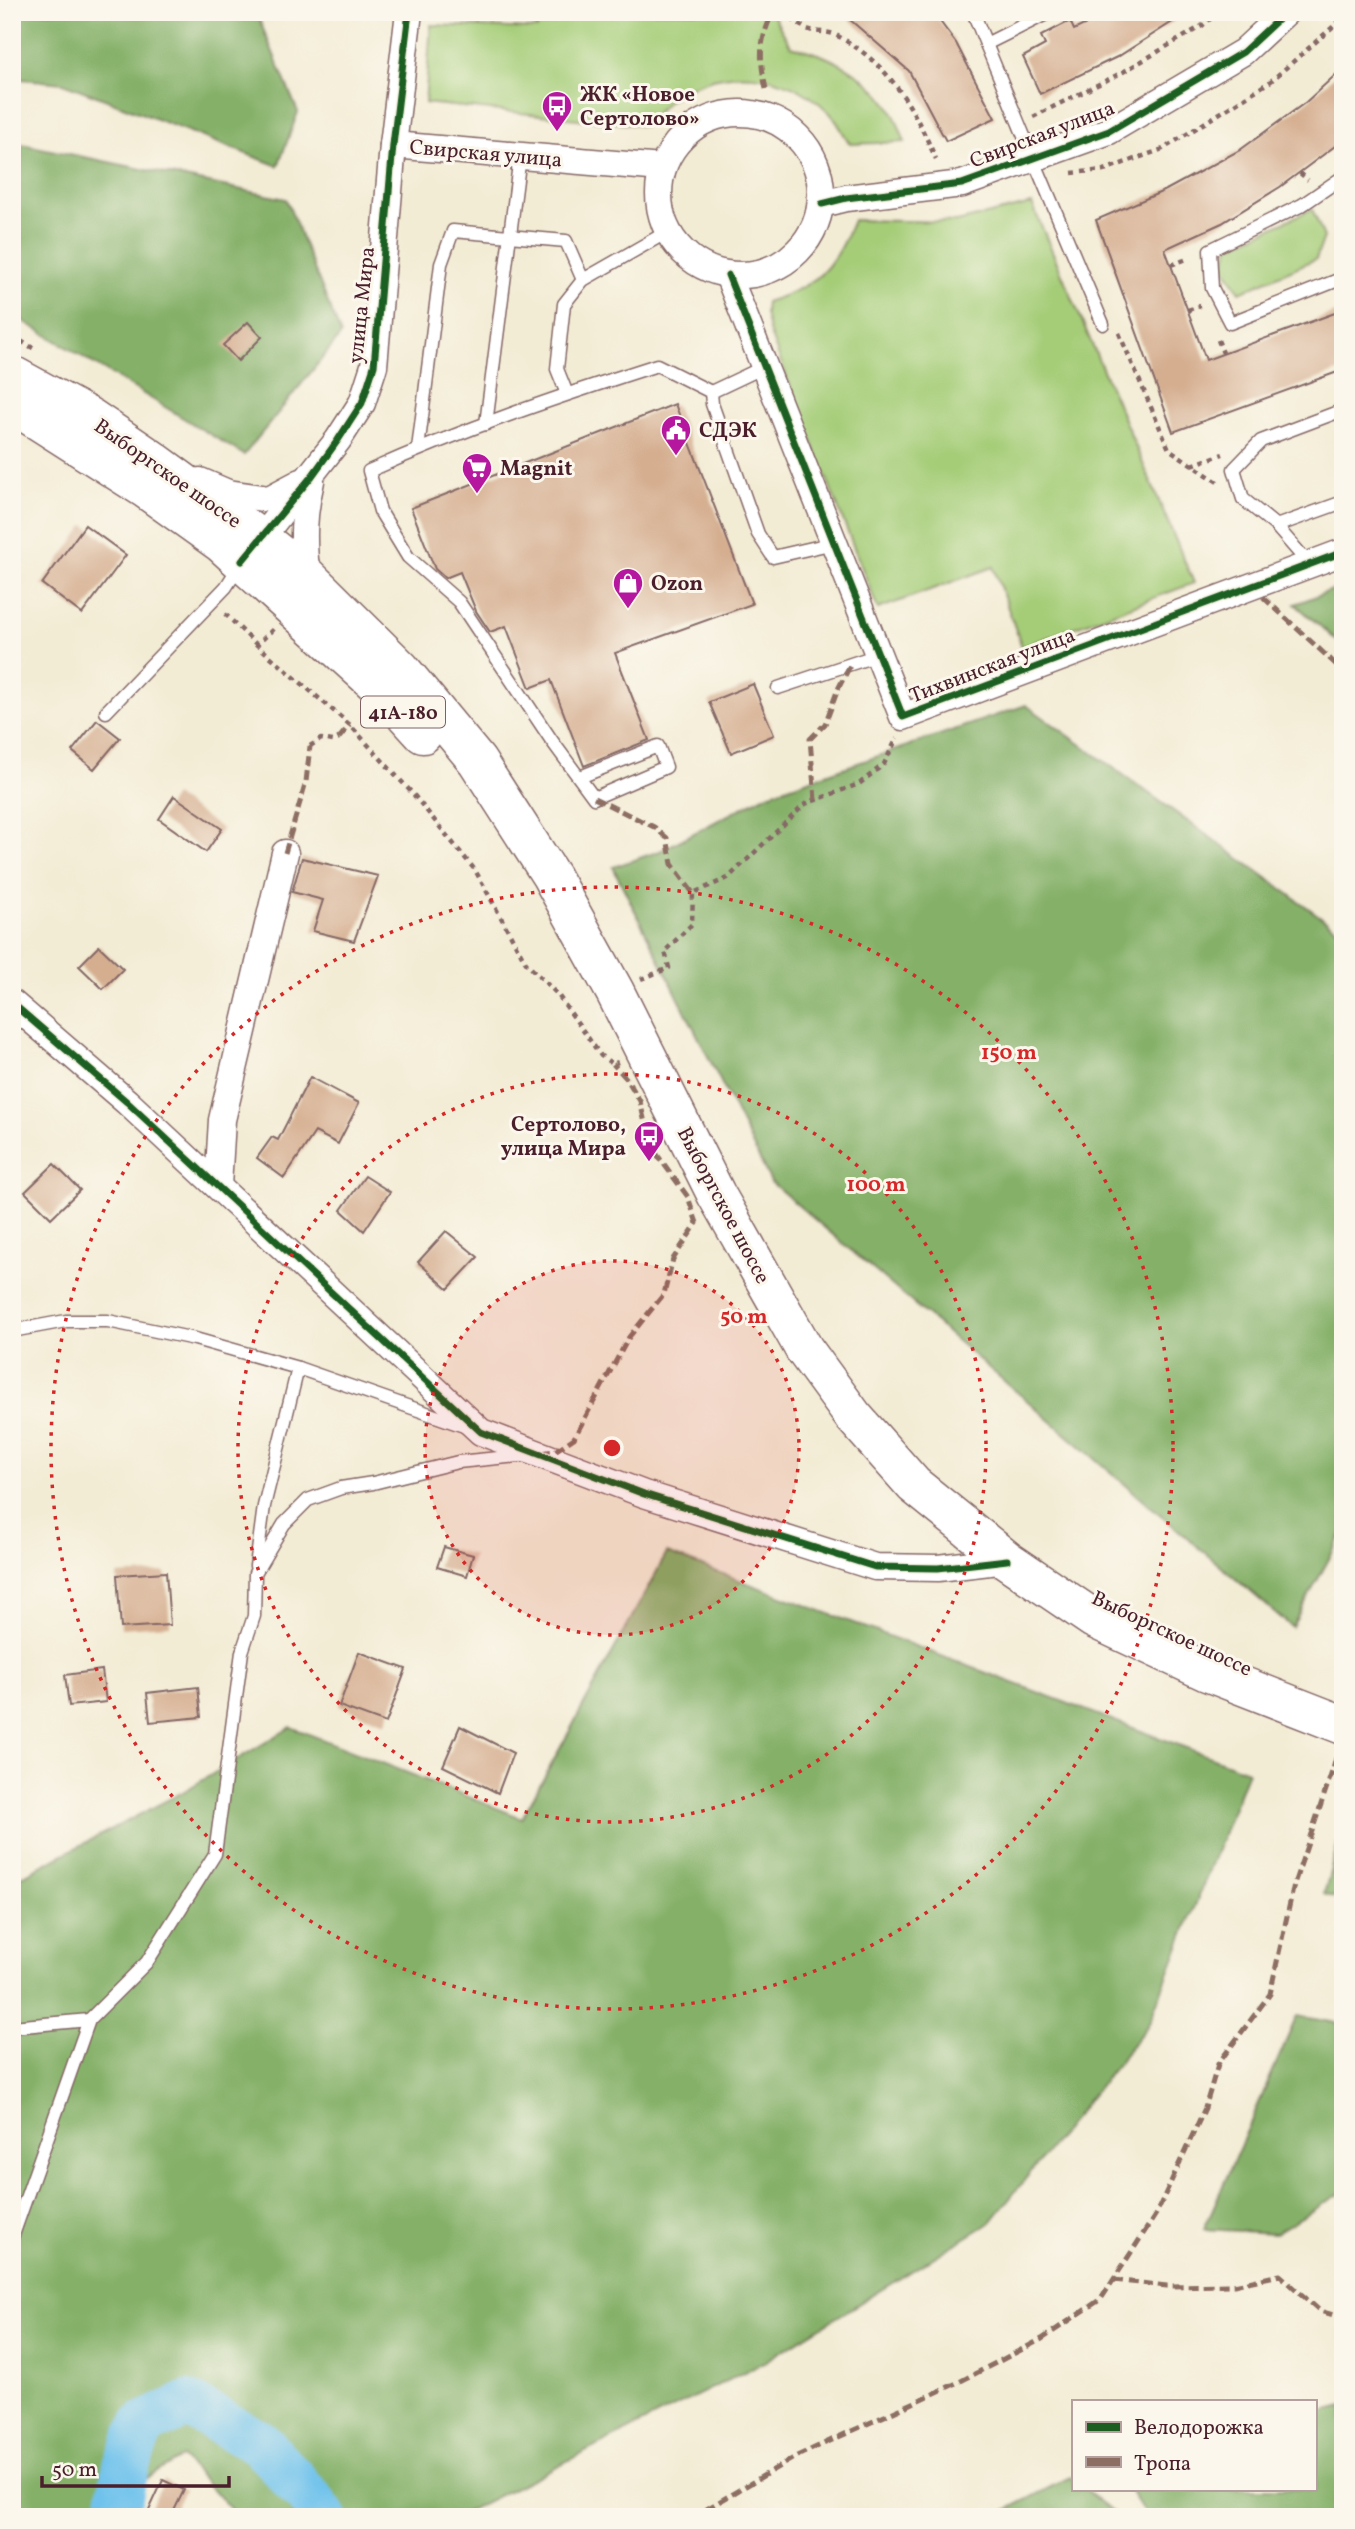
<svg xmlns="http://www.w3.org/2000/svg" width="1355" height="2529" font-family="Vollkorn,serif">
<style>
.green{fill:#a5cd78;stroke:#787652;stroke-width:2}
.forest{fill:#84b068;stroke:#67684a;stroke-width:2}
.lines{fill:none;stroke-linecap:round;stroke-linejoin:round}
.river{stroke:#70c2ec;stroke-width:46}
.building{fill:#d5ae90}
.lane-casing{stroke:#856766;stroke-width:15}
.street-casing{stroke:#856766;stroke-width:29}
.primary-casing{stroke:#856766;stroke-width:41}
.path{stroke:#856766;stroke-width:4.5;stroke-dasharray:5 5;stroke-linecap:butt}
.lane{stroke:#fff;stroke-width:12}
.street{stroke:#fff;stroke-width:26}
.primary{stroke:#fff;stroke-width:38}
.quiet{stroke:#8d6e63;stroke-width:5;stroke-dasharray:10 5;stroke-linecap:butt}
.cycleway-casing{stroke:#fbf7ec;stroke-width:11}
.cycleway{stroke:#1b5e20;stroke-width:7}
.ring{fill:none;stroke:#d62828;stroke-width:3.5;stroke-dasharray:3.5 7}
.labels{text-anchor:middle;stroke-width:6;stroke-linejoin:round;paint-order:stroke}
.shield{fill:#fbf7ec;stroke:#7f6065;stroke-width:2}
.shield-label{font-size:19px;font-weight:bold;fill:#4a1f2b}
.poi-label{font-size:21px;font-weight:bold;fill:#4a1f2b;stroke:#fbf7ec;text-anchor:start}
.street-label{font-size:21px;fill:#4a1f2b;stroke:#fbf7ec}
.centre{fill:#d62828;stroke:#fbf7ec;stroke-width:3.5}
.ring-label{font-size:21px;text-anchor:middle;font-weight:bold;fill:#d62828;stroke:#fbf7ec;stroke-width:6;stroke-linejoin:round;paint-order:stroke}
</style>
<rect width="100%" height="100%" fill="#fbf7ec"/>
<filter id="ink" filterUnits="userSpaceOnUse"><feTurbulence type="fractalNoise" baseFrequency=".0143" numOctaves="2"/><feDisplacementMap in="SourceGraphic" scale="14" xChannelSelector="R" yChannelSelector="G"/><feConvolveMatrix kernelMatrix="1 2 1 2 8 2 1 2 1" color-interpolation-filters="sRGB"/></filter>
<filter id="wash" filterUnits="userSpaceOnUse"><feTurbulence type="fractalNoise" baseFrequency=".00686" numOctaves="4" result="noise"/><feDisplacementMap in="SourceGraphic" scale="28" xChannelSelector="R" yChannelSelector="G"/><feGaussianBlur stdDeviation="1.57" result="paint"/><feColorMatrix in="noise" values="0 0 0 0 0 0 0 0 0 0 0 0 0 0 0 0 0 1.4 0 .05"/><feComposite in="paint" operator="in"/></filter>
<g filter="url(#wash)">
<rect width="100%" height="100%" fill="#f3ecd5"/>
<g class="green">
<path d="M531,12H771L791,46C830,55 865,72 889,106C896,116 900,130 905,142L850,144C843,134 838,121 829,112C785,69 721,63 671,99C661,106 653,117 644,126L425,103L431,25L537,29Z"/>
<path d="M1032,204L1194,583L1022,647L993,567L878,609L770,334L765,314L766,302C817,286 833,270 853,220L957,222Z"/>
<polygon points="1312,209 1324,237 1316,259 1240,292 1224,267 1229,247"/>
</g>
<g class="forest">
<polygon points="12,12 256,12 298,112 278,166 63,83 12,78"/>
<polygon points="12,142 286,199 341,335 244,455 12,314"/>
<polygon points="1343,586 1343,646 1295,604"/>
<polygon points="1026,705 1343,933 1343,1533 1292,1627 771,1182 613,867 660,851 768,794"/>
<polygon points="667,1553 1248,1771 1148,2025 991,2222 764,2362 456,2517 238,2517 182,2457 83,2517 12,2517 12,1881 181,1793 291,1727 522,1818"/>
<polygon points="1343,1825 1343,1900 1324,1894"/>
<polygon points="1297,2016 1343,2024 1343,2192 1275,2233 1204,2229"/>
<polygon points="1343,2406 1343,2517 1147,2517 1129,2489 1315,2489 1315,2413"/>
<polygon points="1070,2477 1073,2480 1073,2489 1084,2489 1119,2517 993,2517"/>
</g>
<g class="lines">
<polyline class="river" points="116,2517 126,2466 143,2425 188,2404 260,2443 308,2496 324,2517"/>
</g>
<g id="blocks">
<g class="building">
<polygon points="841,12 933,12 956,43 995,118 946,141 909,71"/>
<polygon points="1111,12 1188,12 1119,56 1040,94 1023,57 1045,45 1041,36 1070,21 1074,30"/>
<polygon points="1343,68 1343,140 1280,187 1222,223 1165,249 1206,360 1343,310 1343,370 1173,432 1096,220 1166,190 1240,150 1306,102"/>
<polygon points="248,322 262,337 238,361 223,345"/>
<polygon points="675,404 752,604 615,653 649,740 584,766 551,680 530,688 506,626 490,632 476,611 460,572 445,578 435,569 411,508"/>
<polygon points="85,525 126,555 82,614 42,584"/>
<polygon points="753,684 774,735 731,753 709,702"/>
<polygon points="97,720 120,738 94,769 72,751"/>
<polygon points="174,796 222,829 206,852 159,819"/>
<polygon points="302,858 378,876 354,941 313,931 323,900 292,892"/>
<polygon points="99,946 123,969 103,989 79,966"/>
<polygon points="310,1077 359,1103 338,1144 315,1132 284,1178 257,1158 272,1137 278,1140"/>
<polygon points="54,1164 80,1190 51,1218 25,1192"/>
<polygon points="365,1176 390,1192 364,1231 341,1210"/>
<polygon points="446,1231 478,1257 448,1289 418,1262"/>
<polygon points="444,1547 473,1555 467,1576 437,1567"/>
<polygon points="166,1572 170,1625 121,1628 117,1575"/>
<polygon points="359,1652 406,1669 386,1723 339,1706"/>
<polygon points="102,1670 106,1702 69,1706 65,1675"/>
<polygon points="198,1687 201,1717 150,1722 147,1693"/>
<polygon points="460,1726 513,1753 498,1793 443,1766"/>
<polygon points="163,2480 184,2490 171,2517 146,2517"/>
</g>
</g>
</g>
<g filter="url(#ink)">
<use href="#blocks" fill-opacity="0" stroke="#856766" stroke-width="2"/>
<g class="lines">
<g class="lane-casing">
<g id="lane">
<polyline points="973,12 986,44 1050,12"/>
<polyline points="986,44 1033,158"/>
<polyline points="1033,158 1103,324"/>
<polyline points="1343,177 1302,205 1210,250 1212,288 1230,323 1343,278"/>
<polyline points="764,367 711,392 712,404 758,534 773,557 834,543"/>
<polyline points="567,394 557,369 564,304 583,280 667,232"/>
<polyline points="486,424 520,156"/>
<polyline points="418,449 441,264 453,231 566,241 583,280"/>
<polyline points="1276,526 1343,502"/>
<polyline points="1309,564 1276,526 1243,499 1234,469 1261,441 1343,410"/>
<polyline points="778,688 878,655"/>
<polyline points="106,712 226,587 240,565"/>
<path d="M580,777L658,746L666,767L594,798L552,741L459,602L408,557L380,511L369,471C463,429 560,396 657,365L711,392"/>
<polyline points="12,1331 66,1321 108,1321 195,1339 298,1368 464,1426"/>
<polyline points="256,1566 264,1506 298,1368"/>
<polyline points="12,2027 89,2020"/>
<polyline points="12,2238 89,2020 147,1962 215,1854 242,1652 254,1616 255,1573 284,1524 308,1500 341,1488 373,1483 458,1462 529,1455"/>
</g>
</g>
<g class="street-casing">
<g id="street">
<circle cx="740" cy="194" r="81"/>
<polyline points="393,145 662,168"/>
<polyline points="822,204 846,198 962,184 1109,131 1243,52 1286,12"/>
<polyline points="728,275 903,717 1343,552"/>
<polyline points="200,481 228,493 269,499 301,482"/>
<polyline points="250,552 338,440 362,403 374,366 393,145 409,12"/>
<path d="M307,576C302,542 303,514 311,481"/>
<polyline points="12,1003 127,1102 481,1432 644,1494 875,1567 938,1568 1007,1560"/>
<polyline points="218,1186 222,1120 285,853"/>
</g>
</g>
<g class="primary-casing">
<g id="primary">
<polyline points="12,375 91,418 153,460 261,539 307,576 401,669 477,761 551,876 615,992 716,1194 804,1349 853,1416 914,1485 1007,1560 1094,1619 1207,1672 1343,1725"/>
<polyline points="12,404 147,490 221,543 384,691 423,734"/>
</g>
</g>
<g class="path">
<path d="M783,12C790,18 801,27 810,30C819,33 828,31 836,35C890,64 912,105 936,159"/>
<polyline points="1033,117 1123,72 1202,26 1218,12"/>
<polyline points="1072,173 1104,170 1163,149 1271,81 1343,18"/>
<polyline points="1300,173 1308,180"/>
<polyline points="1171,265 1187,259"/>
<polyline points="1188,310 1200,306"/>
<polyline points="1119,333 1169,449 1219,483"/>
<polyline points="12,336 33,348"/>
<polyline points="1218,340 1223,353"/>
<polyline points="1192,465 1223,454"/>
<polyline points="225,614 257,645"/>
<polyline points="273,629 257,645 350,725 413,794 475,870 526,963 558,995 601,1056 613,1064 618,1062"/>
<polyline points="310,746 321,739 333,741 339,738"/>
<polyline points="641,979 669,968 665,951 692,924 693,893 728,878 805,804 859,784 884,764 897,738"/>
</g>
<use href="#lane" class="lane"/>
<use href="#street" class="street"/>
<use href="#primary" class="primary"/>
<g class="quiet">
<path d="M766,89C759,57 759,42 773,12"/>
<polyline points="1263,597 1343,671"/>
<polyline points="339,738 350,725"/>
<polyline points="594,798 654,827 667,838 672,864 693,893"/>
<polyline points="815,800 810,739 825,724 838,689 851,664"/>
<polyline points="285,853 306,782 310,746"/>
<polyline points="541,1453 555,1451 574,1438 629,1337 664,1294 673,1259 697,1223 688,1197 650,1145 640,1101 627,1079 613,1064"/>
<polyline points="1113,2280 1167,2286 1234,2285 1280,2275 1320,2311 1343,2318"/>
<polyline points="693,2517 797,2456 959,2382 1042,2339 1101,2299 1156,2214 1205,2108 1218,2064 1270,1994 1294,1884 1333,1769 1343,1733"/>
</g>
<g class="cycleway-casing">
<g id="cycleway">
<polyline points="822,204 846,198 962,184 1109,131 1243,52 1286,12"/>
<polyline points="728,275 903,717 1343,552"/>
<polyline points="242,561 312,476 338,440 362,403 374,366 393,145 409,12"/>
<polyline points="12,1003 127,1102 481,1432 644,1494 875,1567 938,1568 1007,1560"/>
</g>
</g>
<use href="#cycleway" class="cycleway"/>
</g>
</g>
<circle cx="612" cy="1448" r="187" fill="#d62828" fill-opacity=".12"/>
<g class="ring">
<circle cx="612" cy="1448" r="187"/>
<circle cx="612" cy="1448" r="374"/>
<circle cx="612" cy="1448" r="561"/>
</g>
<defs>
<g id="bus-pin" transform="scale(1.575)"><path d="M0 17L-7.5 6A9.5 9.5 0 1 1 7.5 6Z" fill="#b5179e" stroke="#fbf7ec"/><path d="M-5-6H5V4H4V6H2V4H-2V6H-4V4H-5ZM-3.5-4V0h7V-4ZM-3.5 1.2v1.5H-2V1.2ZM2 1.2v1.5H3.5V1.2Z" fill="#fff"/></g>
<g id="civic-pin" transform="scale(1.575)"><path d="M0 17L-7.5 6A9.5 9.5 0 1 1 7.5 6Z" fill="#b5179e" stroke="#fbf7ec"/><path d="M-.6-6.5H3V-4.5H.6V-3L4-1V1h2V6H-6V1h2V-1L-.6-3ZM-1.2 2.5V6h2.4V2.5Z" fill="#fff"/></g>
<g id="supermarket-pin" transform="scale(1.575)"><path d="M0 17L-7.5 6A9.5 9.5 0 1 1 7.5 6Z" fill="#b5179e" stroke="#fbf7ec"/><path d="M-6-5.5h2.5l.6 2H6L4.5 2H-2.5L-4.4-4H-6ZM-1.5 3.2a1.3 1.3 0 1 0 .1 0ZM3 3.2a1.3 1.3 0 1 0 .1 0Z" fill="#fff"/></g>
<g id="shop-pin" transform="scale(1.575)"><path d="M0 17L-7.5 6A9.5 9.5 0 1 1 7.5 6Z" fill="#b5179e" stroke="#fbf7ec"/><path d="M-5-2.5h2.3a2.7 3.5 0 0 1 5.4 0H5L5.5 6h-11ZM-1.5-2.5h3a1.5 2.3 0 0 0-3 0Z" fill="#fff"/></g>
</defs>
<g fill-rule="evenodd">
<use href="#bus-pin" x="557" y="106"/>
<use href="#civic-pin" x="676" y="430"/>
<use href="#supermarket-pin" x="477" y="468"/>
<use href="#shop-pin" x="628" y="583"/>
<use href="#bus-pin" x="649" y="1136"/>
</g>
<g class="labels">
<rect class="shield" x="361" y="696.5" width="84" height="31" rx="5"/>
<g class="shield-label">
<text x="403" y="719">41А-180</text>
</g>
<g class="poi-label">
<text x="580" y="101">ЖК «Новое<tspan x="580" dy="24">Сертолово»</tspan></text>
<text x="699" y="437">СДЭК</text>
<text x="500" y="475">Magnit</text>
<text x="651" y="590">Ozon</text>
<text x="626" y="1131" text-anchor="end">Сертолово,<tspan x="626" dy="24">улица Мира</tspan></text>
</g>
<g class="street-label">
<text transform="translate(1042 134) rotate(-21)" y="7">Свирская улица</text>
<text transform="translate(486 153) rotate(5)" y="7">Свирская улица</text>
<text transform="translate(361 305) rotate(-84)" y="7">улица Мира</text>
<text transform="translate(168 473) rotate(35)" y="7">Выборгское шоссе</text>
<text transform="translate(992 665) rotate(-21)" y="7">Тихвинская улица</text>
<text transform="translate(724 1205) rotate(62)" y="7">Выборгское шоссе</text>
<text transform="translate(1172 1633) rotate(25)" y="7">Выборгское шоссе</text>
</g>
</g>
<circle cx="612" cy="1448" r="10" class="centre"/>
<g class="ring-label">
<text x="1009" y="1059">150 m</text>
<text x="876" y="1191">100 m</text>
<text x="744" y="1323">50 m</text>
</g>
<rect width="1355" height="2529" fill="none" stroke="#fbf7ec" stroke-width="42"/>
<rect x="1072" y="2400" width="245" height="91" fill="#fbf7ec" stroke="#b4a19f" stroke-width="2"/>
<rect x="1086" y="2422" width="35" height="10" fill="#1b5e20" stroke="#b4a19f" stroke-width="2"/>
<text x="1134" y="2434" font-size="21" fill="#4a1f2b">Велодорожка</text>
<rect x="1086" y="2457" width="35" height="10" fill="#8d6e63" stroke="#b4a19f" stroke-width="2"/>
<text x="1134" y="2470" font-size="21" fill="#4a1f2b">Тропа</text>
<path d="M42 2476v10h187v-10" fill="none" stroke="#4a1f2b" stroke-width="3.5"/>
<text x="52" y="2476" font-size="21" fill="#4a1f2b" stroke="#fbf7ec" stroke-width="5" paint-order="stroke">50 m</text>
</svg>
